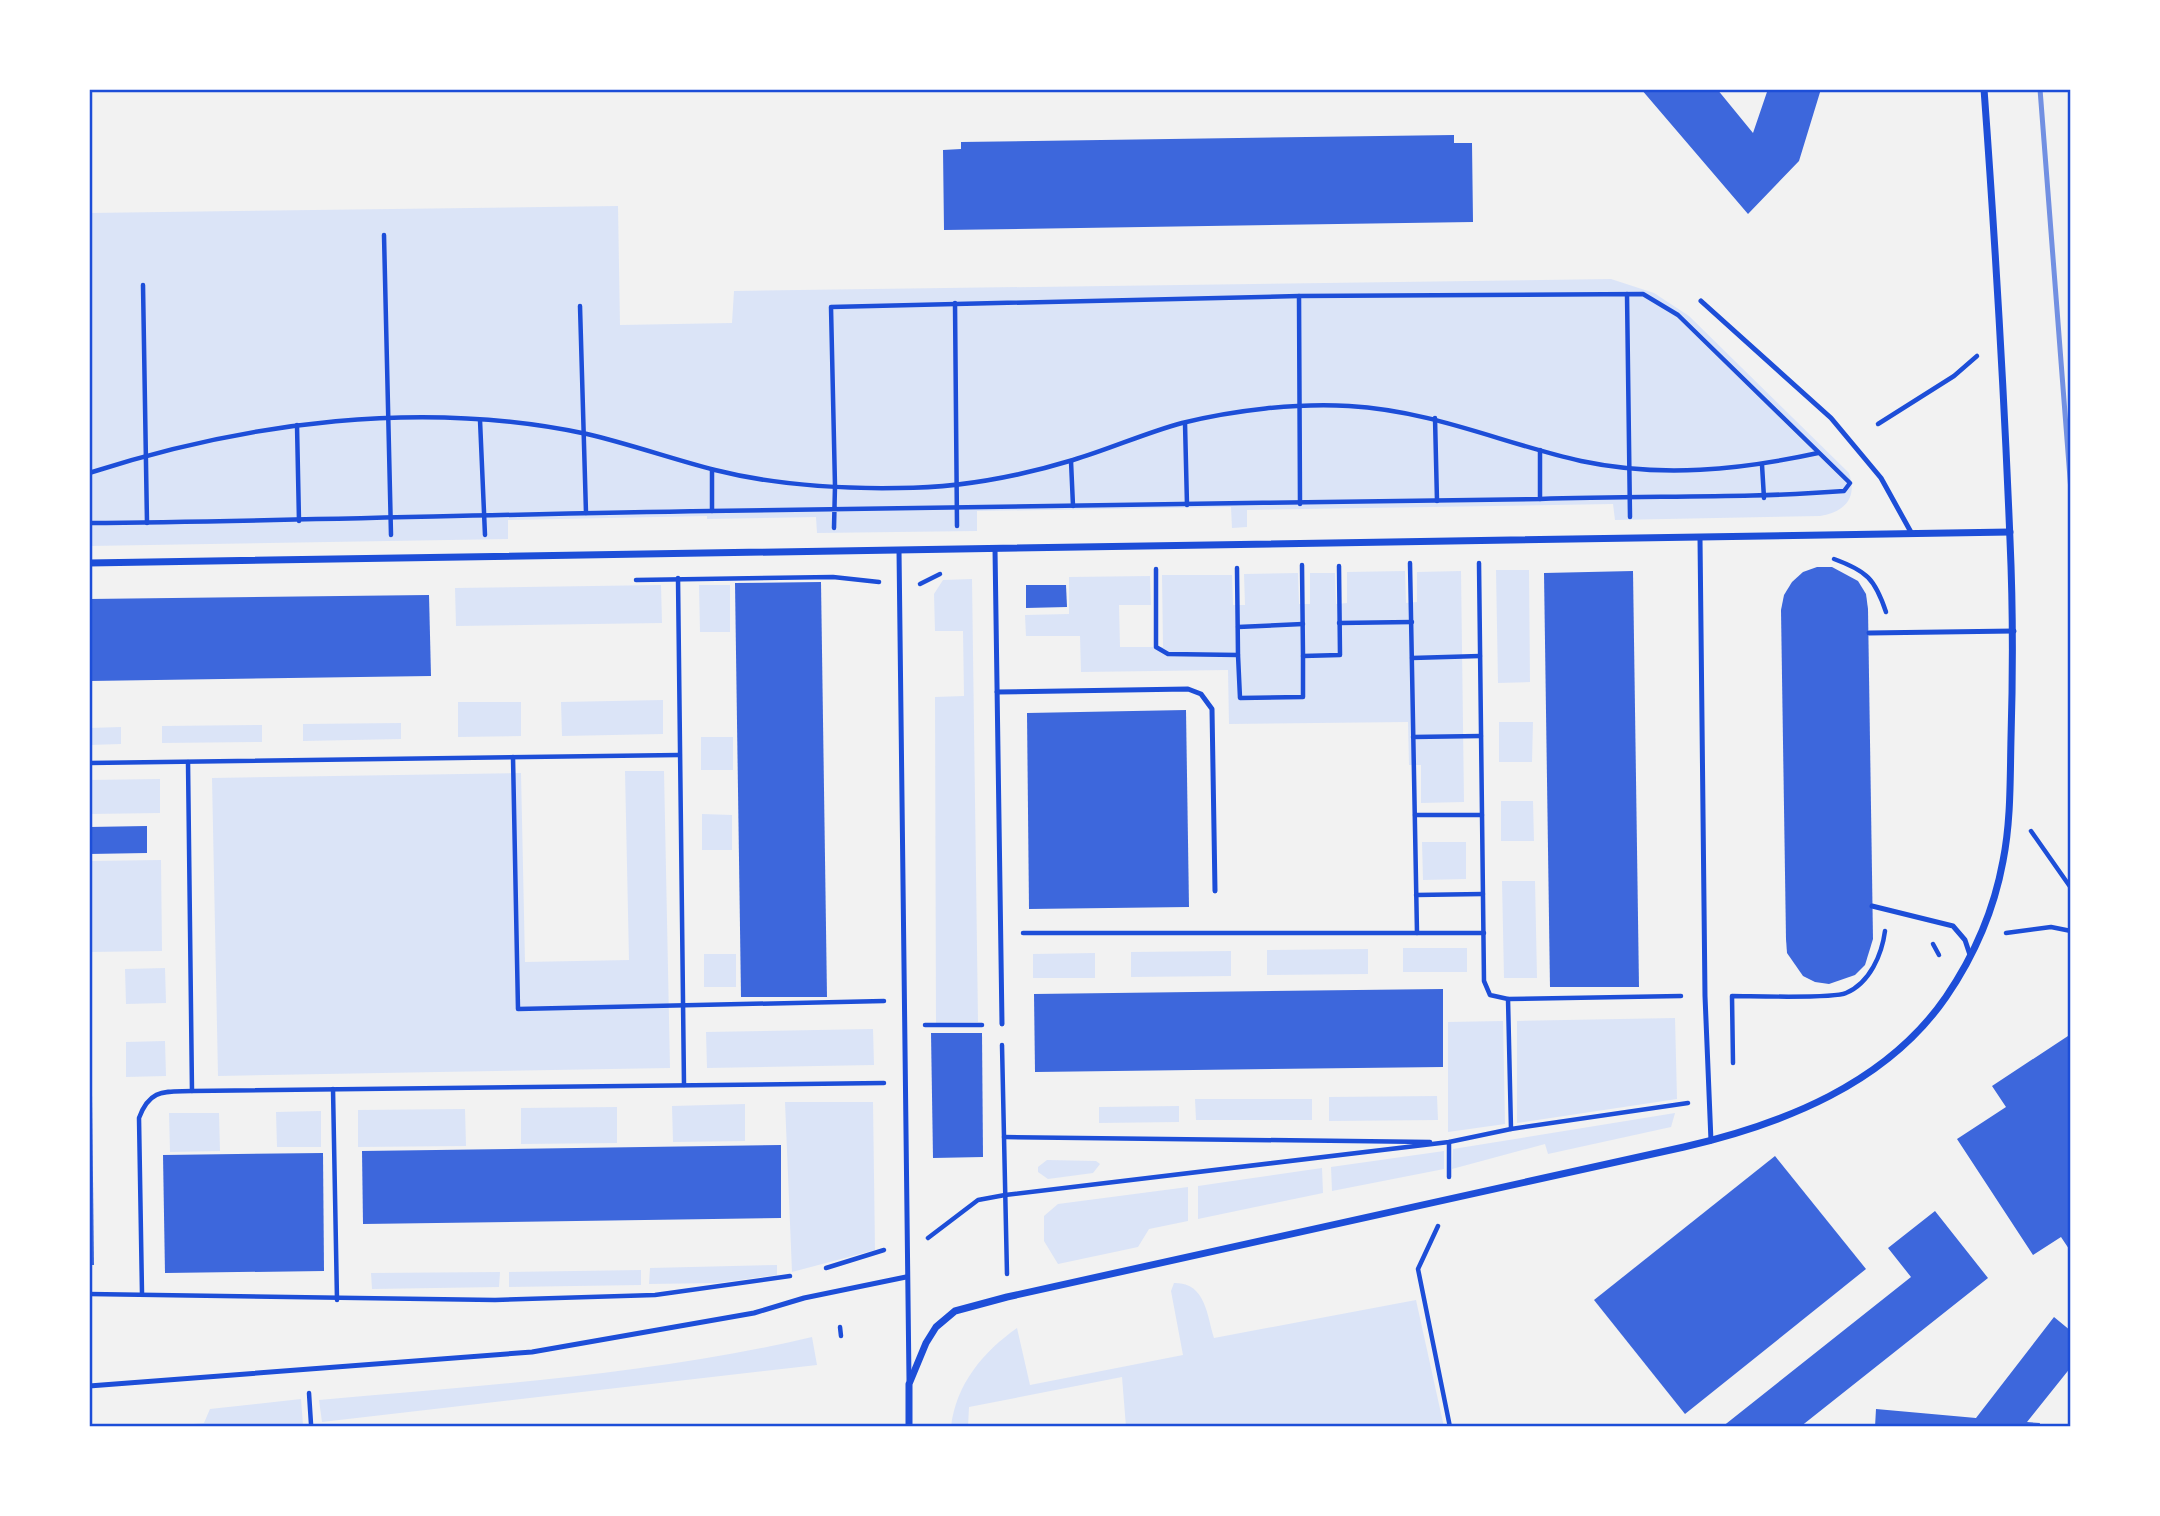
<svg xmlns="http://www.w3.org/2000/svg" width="2160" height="1516" font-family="'PT Sans Narrow',sans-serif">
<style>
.green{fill:#dbe4f7}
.building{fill:#3d67dc}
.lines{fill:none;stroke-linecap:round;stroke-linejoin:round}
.path{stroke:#1d4ed8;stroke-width:4.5}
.service{stroke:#1d4ed8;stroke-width:5}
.minor{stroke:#1d4ed8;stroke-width:7}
.rail{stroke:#7290e2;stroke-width:5}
.neatline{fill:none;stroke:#1d4ed8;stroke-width:2.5}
</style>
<rect width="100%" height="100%" fill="#f2f2f2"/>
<g class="green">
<path d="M618,206L620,325L732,323L734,291L1611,279L1654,293L1689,316L1849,473C1858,499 1844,512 1820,516L1615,520L1613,504L1247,510V527L1232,528L1231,507L977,511V531L817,533L816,517L707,519V516L508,520V539L89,546V213Z"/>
<polygon points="1496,570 1529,570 1530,682 1498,683"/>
<polygon points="1405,571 1406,603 1417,602 1417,572 1461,571 1464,802 1421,803 1421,765 1409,765 1408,722 1229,724 1228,670 1081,672 1080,636 1026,636 1025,615 1069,614 1069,577 1150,576 1151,605 1119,605 1120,647 1163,647 1162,575 1232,575 1233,605 1245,605 1244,574 1298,573 1299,604 1310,604 1310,573 1335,573 1336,604 1347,603 1347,572"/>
<polygon points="972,579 978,1022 936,1023 935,697 964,696 963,631 935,631 934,594 943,580"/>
<polygon points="661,585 662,623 456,626 455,588"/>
<polygon points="699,585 730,585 730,632 700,632"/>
<polygon points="663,700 663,734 562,736 561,702"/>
<polygon points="458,702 521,702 521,736 458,737"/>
<polygon points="1499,722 1533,722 1532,762 1499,762"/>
<polygon points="401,723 401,739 303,741 303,724"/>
<polygon points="262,725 262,742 162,743 162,726"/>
<polygon points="121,727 121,744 89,745 89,728"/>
<rect x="701" y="737" width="32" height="33"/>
<polygon points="625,771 664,771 670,1068 218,1076 212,778 521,773 525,962 629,960"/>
<polygon points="160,779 160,813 89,814 89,780"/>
<polygon points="1501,801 1533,801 1534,841 1501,841"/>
<polygon points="702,814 732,815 732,850 702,850"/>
<polygon points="1422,842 1466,842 1466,879 1423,880"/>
<polygon points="161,860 162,951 89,952 89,861"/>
<polygon points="1502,881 1535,881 1537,978 1504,978"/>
<rect x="1403" y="948" width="64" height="24"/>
<polygon points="1368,949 1368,974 1267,975 1267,950"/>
<polygon points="1231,951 1231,976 1131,977 1131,952"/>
<polygon points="1095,953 1095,978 1033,978 1033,954"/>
<rect x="704" y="954" width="32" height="33"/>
<polygon points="165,968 166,1003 126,1004 125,969"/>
<polygon points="1675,1018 1677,1099 1517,1123 1517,1021"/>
<polygon points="1503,1021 1505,1124 1448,1132 1448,1022"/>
<polygon points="873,1029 874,1065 707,1068 706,1032"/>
<polygon points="165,1041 166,1076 126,1077 126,1042"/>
<polygon points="1437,1096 1438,1120 1329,1121 1329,1097"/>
<polygon points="1195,1099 1312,1099 1312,1120 1196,1120"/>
<polygon points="785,1102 873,1102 875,1250 792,1272"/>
<polygon points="745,1104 745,1141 673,1142 672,1106"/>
<polygon points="1179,1106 1179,1122 1099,1123 1099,1107"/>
<polygon points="617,1107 617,1143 521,1144 521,1108"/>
<polygon points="465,1109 466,1146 358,1147 358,1110"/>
<polygon points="321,1111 321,1147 277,1147 276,1112"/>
<polygon points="169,1113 219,1113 220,1151 170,1152"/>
<polygon points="1675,1113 1671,1127 1548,1154 1545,1144 1452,1169 1453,1149"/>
<polygon points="1444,1151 1444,1169 1332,1191 1331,1167"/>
<polygon points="1047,1160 1096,1161 1100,1164 1093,1173 1048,1179 1038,1172 1038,1167"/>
<polygon points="1322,1168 1323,1193 1198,1219 1198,1186"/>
<polygon points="1188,1187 1188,1221 1149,1229 1138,1247 1058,1264 1044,1241 1044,1216 1058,1204"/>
<polygon points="777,1265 777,1275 718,1283 649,1284 650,1268"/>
<polygon points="641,1270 641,1285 509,1287 509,1272"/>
<polygon points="500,1272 499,1287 372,1289 371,1273"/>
<path d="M1174,1283C1206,1282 1207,1316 1214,1338L1416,1300L1444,1427H1126L1122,1377L969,1407L968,1427H951C956,1384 983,1352 1017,1328L1030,1385L1183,1355L1171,1291Z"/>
<path d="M812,1337L817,1365L322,1422L319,1400C483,1385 653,1375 812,1337Z"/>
<polygon points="301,1399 303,1425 161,1427 204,1423 210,1409"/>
</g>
<g class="building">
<polygon points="1641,89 1717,89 1753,133 1768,89 1821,89 1799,161 1748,214"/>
<polygon points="1454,135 1454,143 1472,143 1473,222 944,230 943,150 961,149 961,142"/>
<polygon points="1817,567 1832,567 1858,581 1866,594 1868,609 1873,939 1865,965 1855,975 1829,984 1815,982 1803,976 1787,953 1786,939 1781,610 1784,595 1792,582 1803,572"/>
<polygon points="1633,571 1639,987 1550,987 1544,573"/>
<polygon points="821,582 827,997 741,997 735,583"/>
<polygon points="1026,585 1066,585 1067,607 1026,608"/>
<polygon points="429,595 431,676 89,681 89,599"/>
<polygon points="1186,710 1189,907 1029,909 1027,713"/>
<polygon points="147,826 147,853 89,854 89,827"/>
<polygon points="1443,989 1443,1067 1035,1072 1034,994"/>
<polygon points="931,1033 982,1033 983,1157 933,1158"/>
<polygon points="2071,1034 2071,1252 2061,1237 2033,1255 1957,1139 2006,1107 1992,1086"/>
<polygon points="89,1094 92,1094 94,1265 89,1265"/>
<polygon points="781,1145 781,1218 363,1224 362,1151"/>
<polygon points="323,1153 324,1271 165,1273 163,1155"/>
<polygon points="1775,1156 1866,1269 1685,1414 1594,1300"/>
<polygon points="1935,1211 1988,1278 1800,1427 1722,1427 1911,1277 1888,1248"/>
<polygon points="2054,1317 2071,1331 2071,1367 2027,1422 2040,1423 2039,1427 1875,1427 1876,1409 1976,1418"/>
</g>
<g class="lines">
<g class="path">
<polyline points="384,235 391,535"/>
<polyline points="143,285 147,523"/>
<polyline points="1627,294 1630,517"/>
<polyline points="1299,296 1300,504"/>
<polyline points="955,303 957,526"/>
<polyline points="580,306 586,513"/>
<polyline points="1435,418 1437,501"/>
<polyline points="480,420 485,535"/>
<polyline points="1185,423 1187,505"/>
<polyline points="1878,424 1954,376 1977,356"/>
<polyline points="297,425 299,521"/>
<polyline points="1540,450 1540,499"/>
<polyline points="1071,461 1073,506"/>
<polyline points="1762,465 1764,498"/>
<path d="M89,473C247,422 423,399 587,434C630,444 672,459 715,470C774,485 838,489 899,488C958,488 1017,477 1073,460C1110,449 1145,433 1182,423C1235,410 1296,403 1349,406C1434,411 1501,443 1581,461C1661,478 1740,470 1818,453"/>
<polyline points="712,511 712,470"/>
<path d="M89,523C296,521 502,514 709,511C986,506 1263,503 1540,499C1641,495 1742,499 1844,491L1850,483L1678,315L1643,294L1299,296L831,307L835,486L834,528"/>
<path d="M1834,559C1867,571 1875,579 1886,612"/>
<polyline points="1410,563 1417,933"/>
<polyline points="1479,563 1484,981 1490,995 1508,999 1511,1129"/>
<polyline points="1302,565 1303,656 1340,655 1339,566"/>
<polyline points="1156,569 1156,647 1168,654 1238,655 1237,568"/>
<polyline points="678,578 684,1085"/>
<polyline points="636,580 833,577 879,582"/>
<polyline points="920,584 940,574"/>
<polyline points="1339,623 1412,622"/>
<polyline points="1238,627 1303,624"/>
<polyline points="1238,655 1240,698 1303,697 1303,656"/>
<polyline points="1412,658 1480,656"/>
<polyline points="1413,737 1481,736"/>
<polyline points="513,757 518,1009 884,1001"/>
<polyline points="188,762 192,1091 884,1083"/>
<polyline points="89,763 679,755"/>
<polyline points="1415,815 1482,815"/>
<polyline points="2031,831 2071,888"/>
<polyline points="1416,895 1483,894"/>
<polyline points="1023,933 1484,933"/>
<polyline points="2006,933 2051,927 2071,931"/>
<polyline points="1933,944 1939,955"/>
<polyline points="1508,999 1681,996"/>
<polyline points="925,1025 982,1025"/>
<polyline points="1002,1045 1007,1274"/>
<path d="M1733,1063L1732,996C1752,996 1834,999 1846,993C1870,983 1882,954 1885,931"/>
<polyline points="333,1089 337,1300"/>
<polyline points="1004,1137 1430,1142"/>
<polyline points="1449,1142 1449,1177"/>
<polyline points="1438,1226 1418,1269 1450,1427"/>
<polyline points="928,1238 978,1200 1005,1195 1449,1142 1511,1129 1688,1103"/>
<polyline points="826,1268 884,1250"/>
<path d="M142,1293L139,1118C150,1088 165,1092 192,1091"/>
<polyline points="89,1294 495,1300 655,1295 790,1276"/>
<polyline points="840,1327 841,1336"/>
<polyline points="309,1393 311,1424"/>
</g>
<g class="service">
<polyline points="1701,301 1831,418 1881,478 1912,534"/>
<polyline points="1700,538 1705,996 1711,1141"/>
<polyline points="995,549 1002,1024"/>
<polyline points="899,550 909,1380"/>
<polyline points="1869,633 2014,631"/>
<polyline points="997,692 1188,689 1201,694 1212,709 1215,891"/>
<polyline points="1872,906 1953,926 1965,940 1970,955"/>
<polyline points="89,1386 532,1352 754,1313 804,1298 906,1277"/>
</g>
<g class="minor">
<polyline points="89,563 2010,532"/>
<path d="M909,1427V1384L926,1343L936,1327L955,1311L1007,1297L1684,1147C1783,1124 1886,1084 1946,997C1974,956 1994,910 2003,861C2011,821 2010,779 2011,738C2013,672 2013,606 2010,540C2004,390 1995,240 1984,89"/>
</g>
<polyline class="rail" points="2040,89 2071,491"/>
</g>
<rect width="2160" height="1516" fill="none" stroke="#ffffff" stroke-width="182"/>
<rect x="91" y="91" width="1978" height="1334" class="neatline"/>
</svg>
